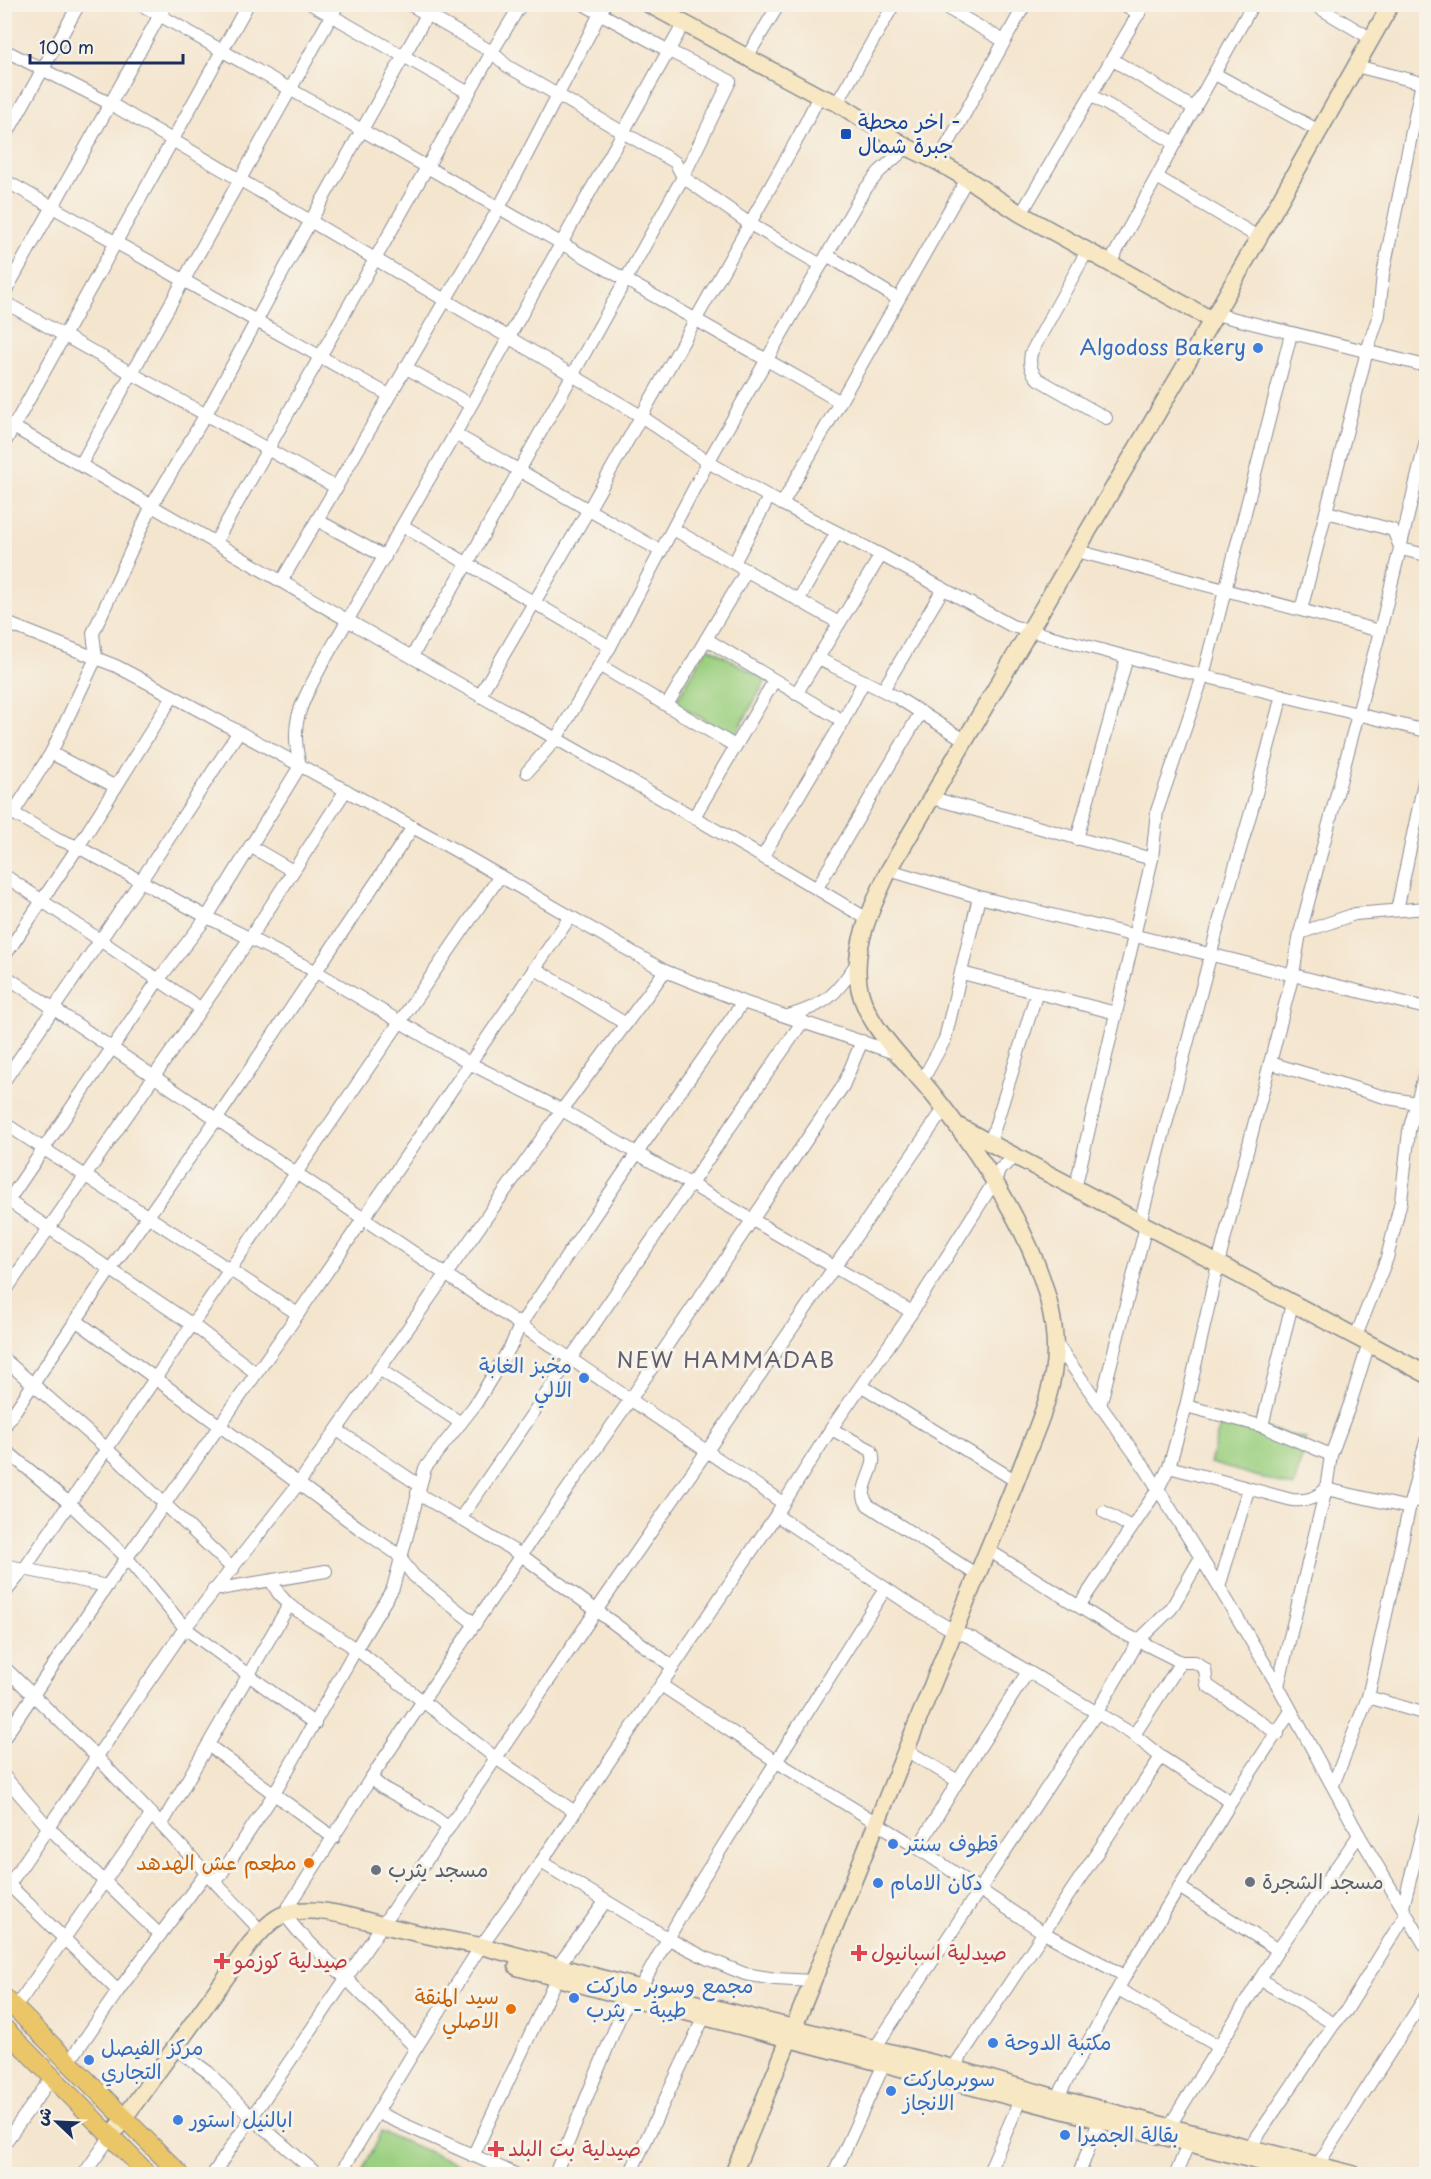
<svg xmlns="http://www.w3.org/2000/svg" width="1431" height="2179" font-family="'Playpen Sans','Playpen Sans Arabic',sans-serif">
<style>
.green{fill:#9cd081;stroke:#5c8070;stroke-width:1.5}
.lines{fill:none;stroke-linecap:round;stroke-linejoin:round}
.street-casing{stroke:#888a96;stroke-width:14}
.secondary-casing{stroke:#888a96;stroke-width:19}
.primary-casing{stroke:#888a96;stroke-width:20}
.street{stroke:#fff;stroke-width:12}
.secondary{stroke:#f7e8c3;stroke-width:16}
.primary{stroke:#ebc669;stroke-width:18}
.transit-dot{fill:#1a4fb4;stroke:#f7f3e8;stroke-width:2}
.shop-dot{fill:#3f7fe0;stroke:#f7f3e8;stroke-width:2}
.food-dot{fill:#e8710a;stroke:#f7f3e8;stroke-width:2}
.worship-dot{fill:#6b7280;stroke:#f7f3e8;stroke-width:2}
.health-dot{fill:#e0444e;stroke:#f7f3e8;stroke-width:2}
.labels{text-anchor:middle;stroke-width:6;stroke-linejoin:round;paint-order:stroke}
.transit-label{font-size:21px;fill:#164399;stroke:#f7f3e8;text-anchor:start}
.shop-label{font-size:21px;fill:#366cbe;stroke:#f7f3e8;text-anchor:start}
.food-label{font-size:21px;fill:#c56008;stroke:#f7f3e8;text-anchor:end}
.worship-label{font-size:21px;fill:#5b616d;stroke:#f7f3e8;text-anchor:start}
.health-label{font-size:21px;fill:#be3a42;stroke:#f7f3e8;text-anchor:start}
.neighbourhood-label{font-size:22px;letter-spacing:1.5px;fill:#635e6e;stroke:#f7f3e8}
</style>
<rect width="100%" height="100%" fill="#f7f3e8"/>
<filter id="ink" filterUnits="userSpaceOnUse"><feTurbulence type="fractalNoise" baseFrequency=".0167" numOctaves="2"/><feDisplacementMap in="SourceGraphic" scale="12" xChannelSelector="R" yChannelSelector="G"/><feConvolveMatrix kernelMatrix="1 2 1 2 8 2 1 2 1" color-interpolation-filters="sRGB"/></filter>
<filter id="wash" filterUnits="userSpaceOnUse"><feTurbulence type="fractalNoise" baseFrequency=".008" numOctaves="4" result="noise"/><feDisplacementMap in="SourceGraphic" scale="24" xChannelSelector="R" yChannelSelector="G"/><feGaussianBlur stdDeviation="1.35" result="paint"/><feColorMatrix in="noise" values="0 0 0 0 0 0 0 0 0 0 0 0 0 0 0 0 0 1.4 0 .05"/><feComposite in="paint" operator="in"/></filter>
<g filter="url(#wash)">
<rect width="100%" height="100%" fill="#f4e5ce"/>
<g class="green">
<polygon points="708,647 766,680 734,737 675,703"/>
<polygon points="1222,1417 1306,1439 1294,1487 1210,1463"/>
<polygon points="381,2132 483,2174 361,2174"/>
</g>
</g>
<g filter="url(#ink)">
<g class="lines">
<g class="street-casing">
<g id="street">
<polyline points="140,4 839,401"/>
<polyline points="311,4 469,93"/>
<polyline points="409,4 492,52 507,66 675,162 683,177 750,224 821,265"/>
<polyline points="940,4 1004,41"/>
<polyline points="1123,4 1139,14"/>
<polyline points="1313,4 1372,39"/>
<polyline points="4,50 111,104 508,337 641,416 708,462 782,504 881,555 1012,626 1127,657 1426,731"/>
<polyline points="747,57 779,4"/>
<polyline points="1113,60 1195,109"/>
<polyline points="1356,66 1426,84"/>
<polyline points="1215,74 1319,131"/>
<polyline points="1092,96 1175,143"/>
<polyline points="837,103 894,4"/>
<polyline points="4,139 79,4"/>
<polyline points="938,162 1025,4"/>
<polyline points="1157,177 1258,237"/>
<polyline points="4,180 389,395"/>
<polyline points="1021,214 1144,4"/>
<path d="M1087,251L1031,353C1029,364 1030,370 1038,379L1106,418"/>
<polyline points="827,255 898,299"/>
<polyline points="1110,263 1175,143 1253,4"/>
<polyline points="4,294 166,4"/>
<polyline points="4,302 337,488"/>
<polyline points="1215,314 1426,366"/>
<polyline points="405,367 471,405"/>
<path d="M4,422C120,486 233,553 347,620C521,720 697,816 869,920"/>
<polyline points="455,434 661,551"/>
<polyline points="4,444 248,4"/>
<polyline points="81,464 338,4"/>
<polyline points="782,504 967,179"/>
<polyline points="1327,512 1393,530 1401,549 1426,555"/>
<polyline points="317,520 385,557"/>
<polyline points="403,526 610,647"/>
<polyline points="673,529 839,623"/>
<polyline points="216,541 492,52 521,4"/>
<polyline points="1077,551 1380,631"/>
<polyline points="734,563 769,497"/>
<polyline points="282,580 499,208 605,4"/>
<polyline points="799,599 836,534"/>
<polyline points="1301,610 1367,351 1379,315 1383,274 1422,82"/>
<polyline points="4,622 116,666 173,696 453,849 665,971 743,1002 898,1054"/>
<polyline points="706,639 843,721"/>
<polyline points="412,656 468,562 683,177 730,81 669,51 583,4"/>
<polyline points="817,658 898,698 966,741"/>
<polyline points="599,665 735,746"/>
<polyline points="883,690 943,589"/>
<polyline points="796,694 881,555"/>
<polyline points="480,695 589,509 799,136 819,96"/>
<polyline points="667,705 747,570"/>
<polyline points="51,753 116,787"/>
<polyline points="527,772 556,739 610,647 708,462 863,192 879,172 907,147"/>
<polyline points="932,798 1152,859"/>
<polyline points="4,808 58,839 78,847 207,917 315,971 469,1063 562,1110 912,1312"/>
<polyline points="13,813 51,753 96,658 93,633 152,505 206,414 310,222 433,4"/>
<polyline points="694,817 774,681"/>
<polyline points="1077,839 1127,657"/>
<polyline points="250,846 293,871"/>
<polyline points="763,856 843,721 864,681"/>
<polyline points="889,870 979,897 1426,1008"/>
<polyline points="4,875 200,1008"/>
<polyline points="817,888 921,712"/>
<polyline points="1397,910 1426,773"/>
<polyline points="1300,933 1355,914 1426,908"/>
<polyline points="4,957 78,847 173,696"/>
<polyline points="534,968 626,1024"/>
<polyline points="962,973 1116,1013"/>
<polyline points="4,975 783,1503"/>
<path d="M788,1016C828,1004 834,996 857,963"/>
<polyline points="1270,1063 1388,1098 1416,1103"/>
<polyline points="4,1081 140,882 238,733"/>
<polyline points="922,1081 945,1039 979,897"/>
<polyline points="4,1123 298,1314"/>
<polyline points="990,1143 1037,992"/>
<polyline points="1075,1189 1152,859 1157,811 1203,676 1291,334"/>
<polyline points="4,1198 193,1325 256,1373"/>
<path d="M4,1207L159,979L207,917L300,766C289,721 301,705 321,666L455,434L684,23"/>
<polyline points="1140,1223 1221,915 1253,805 1282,695"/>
<polyline points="4,1293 250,938 346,790"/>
<polyline points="77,1321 359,1528 396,1553 414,1576 475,1624"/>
<polyline points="1356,1336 1387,1258 1401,1201 1409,1131 1426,1069"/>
<polyline points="1055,1342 1147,1471 1219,1587 1278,1686 1359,1835 1426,1947"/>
<polyline points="4,1359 106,1448 233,1569"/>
<polyline points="379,1369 461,1423"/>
<polyline points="862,1386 1016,1481"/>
<polyline points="1100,1406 1146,1226"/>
<polyline points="1186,1406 1262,1426 1331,1455"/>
<polyline points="1262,1426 1292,1304"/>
<polyline points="4,1427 110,1270 216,1120 413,827"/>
<path d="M831,1429L871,1450C881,1468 854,1488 868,1505L977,1575"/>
<polyline points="337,1430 419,1485"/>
<polyline points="4,1449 69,1503 127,1558 185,1628 315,1724"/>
<path d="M1169,1467L1292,1500C1307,1501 1315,1499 1326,1489L1409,1508"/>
<polyline points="417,1493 521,1555 673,1667"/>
<polyline points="1411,1500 1426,1502"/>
<polyline points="1104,1512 1131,1527"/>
<polyline points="776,1515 918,1610 954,1631 972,1638 1134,1735 1161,1757 1231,1802"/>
<polyline points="460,1519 803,1021"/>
<polyline points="988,1550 1115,1629 1181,1662 1195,1662 1205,1669 1207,1685 1278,1734"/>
<polyline points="4,1565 107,1586"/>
<polyline points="271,1581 279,1594 289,1605 356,1649 497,1759 575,1812"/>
<polyline points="1219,1587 1248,1490"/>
<polyline points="213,1590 326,1571"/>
<polyline points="4,1594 25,1568 500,876"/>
<polyline points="1079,1606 1158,1489 1169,1467 1186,1406 1218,1264 1293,974 1300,933 1380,631 1426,441"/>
<polyline points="4,1667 97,1757 261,1931"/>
<polyline points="661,1685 777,1762 918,1848 1044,1933 1125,1976"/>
<polyline points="1278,1686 1326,1489 1331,1455 1350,1404 1369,1343"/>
<polyline points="1368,1697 1426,1714"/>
<polyline points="1134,1735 1181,1662"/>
<polyline points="4,1738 107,1586 298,1314 570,917"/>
<polyline points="208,1745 334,1838"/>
<polyline points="906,1750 958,1781"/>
<polyline points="4,1776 48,1827 160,1935"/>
<polyline points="371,1778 383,1788 429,1813 449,1828"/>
<polyline points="1333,1785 1368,1697 1411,1500 1426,1441"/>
<polyline points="162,1824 289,1605"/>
<polyline points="918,1848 958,1781 1027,1673"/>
<polyline points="541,1862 669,1939 706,1958 745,1974 775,1979 813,1981"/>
<polyline points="5,1881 118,1991"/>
<polyline points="216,1882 274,1794 356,1649 393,1588 425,1468 475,1405 512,1344 520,1325 637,1153 743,1002"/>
<polyline points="1179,1887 1278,1950"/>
<polyline points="4,1892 185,1628 299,1483 562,1110 665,971"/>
<polyline points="1403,1907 1426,1816"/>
<polyline points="558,1966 605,1902"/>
<polyline points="1260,1979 1334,2024"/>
<polyline points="640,1988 699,1884 885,1589"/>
<polyline points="1118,1989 1218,2046"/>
<polyline points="15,2008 152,1814"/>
<polyline points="416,2048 298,1931 284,1914 371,1778 521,1555 630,1400 843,1086 862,1041"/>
<polyline points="875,2048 1097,1712 1139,1640 1171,1609 1201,1557"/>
<polyline points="176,2049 208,2072 251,2117 317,2174"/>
<polyline points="69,2062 118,1991 207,1872"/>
<polyline points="953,2068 1161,1757"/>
<polyline points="1057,2098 1125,1976 1231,1802 1291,1711"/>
<polyline points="378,2113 515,2174"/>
<polyline points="1169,2127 1278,1950 1359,1835"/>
<polyline points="4,2144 53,2076"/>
<polyline points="1250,2147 1334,2024 1346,2011 1406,1914"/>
<polyline points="473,2156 556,1979"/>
<polyline points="1317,2166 1426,1996"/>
<polyline points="84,2174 111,2136"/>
<polyline points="213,2174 596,1611 944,1109"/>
<polyline points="340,2174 416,2048 481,1946 541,1862 776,1515 831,1429 912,1312 994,1182 1000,1169 1016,1157"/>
<polyline points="555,2174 628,1997"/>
<polyline points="630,2174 704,2017"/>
<polyline points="834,2174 884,2064"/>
<polyline points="988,2174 1020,2100"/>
<polyline points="1079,2174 1099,2121"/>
<polyline points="1176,2174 1188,2144"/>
</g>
</g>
<g class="secondary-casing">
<g id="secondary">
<polyline points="648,4 819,96 837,103 907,147 938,162 967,179 1021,214 1212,320"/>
<polyline points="960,1127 1426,1374"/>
<polyline points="517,1967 628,1997 1307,2174"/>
<path d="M111,2136L250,1944C260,1933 271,1919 285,1914C317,1903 363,1921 395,1928C424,1935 452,1941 481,1946L706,2006L953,2068L1057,2098L1352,2174"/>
<path d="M733,2174C813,1985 888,1793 966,1602C985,1556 1005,1510 1023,1463C1038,1425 1056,1388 1055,1346C1053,1261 983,1157 931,1092C905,1060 861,1022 858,979C854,942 874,903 889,870L1212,320L1391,4"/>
</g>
</g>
<g class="primary-casing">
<g id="primary">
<polyline points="4,1997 180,2174"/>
<polyline points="4,2028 148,2174"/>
</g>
</g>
<use href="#street" class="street"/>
<use href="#secondary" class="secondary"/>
<use href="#primary" class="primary"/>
</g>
</g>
<rect class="transit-dot" x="840" y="128" width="12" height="12" rx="3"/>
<g class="shop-dot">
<circle cx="1258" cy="348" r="6"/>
<circle cx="584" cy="1378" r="6"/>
<circle cx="893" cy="1844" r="6"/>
<circle cx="878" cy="1883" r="6"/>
<circle cx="574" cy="1998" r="6"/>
<circle cx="993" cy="2043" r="6"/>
<circle cx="89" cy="2060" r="6"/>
<circle cx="891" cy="2091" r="6"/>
<circle cx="178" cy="2120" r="6"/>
<circle cx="1065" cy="2135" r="6"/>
</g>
<g class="food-dot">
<circle cx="309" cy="1863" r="6"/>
<circle cx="511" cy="2009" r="6"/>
</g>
<g class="worship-dot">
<circle cx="376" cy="1870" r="6"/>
<circle cx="1250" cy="1882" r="6"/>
</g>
<g class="health-dot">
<path d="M856 1944h6v6h6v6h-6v6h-6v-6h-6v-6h6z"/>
<path d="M219 1952h6v6h6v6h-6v6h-6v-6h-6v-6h6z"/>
<path d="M493 2140h6v6h6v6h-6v6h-6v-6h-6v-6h6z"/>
</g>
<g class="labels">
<g class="transit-label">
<text x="858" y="129">اخر محطة -<tspan x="858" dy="24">جبرة شمال</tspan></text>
</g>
<g class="shop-label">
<text x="1246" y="355" text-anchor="end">Algodoss Bakery</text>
<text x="572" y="1373" text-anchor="end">مخبز الغابة<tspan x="572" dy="24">الالي</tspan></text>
<text x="905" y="1851">قطوف سنتر</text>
<text x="890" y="1890">دكان الامام</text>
<text x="586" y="1993">مجمع وسوبر ماركت<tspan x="586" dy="24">طيبة - يثرب</tspan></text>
<text x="1005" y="2050">مكتبة الدوحة</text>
<text x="101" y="2055">مركز الفيصل<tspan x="101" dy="24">التجاري</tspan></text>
<text x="903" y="2086">سوبرماركت<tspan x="903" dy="24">الانجاز</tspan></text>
<text x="190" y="2127">ابالنيل استور</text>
<text x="1077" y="2142">بقالة الجميرا</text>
</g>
<g class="food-label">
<text x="297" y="1870">مطعم عش الهدهد</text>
<text x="499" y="2004">سيد المنقة<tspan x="499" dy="24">الاصلي</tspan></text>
</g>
<g class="worship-label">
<text x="388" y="1877">مسجد يثرب</text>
<text x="1262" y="1889">مسجد الشجرة</text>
</g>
<g class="health-label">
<text x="871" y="1960">صيدلية اسبانيول</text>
<text x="234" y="1968">صيدلية كوزمو</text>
<text x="508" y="2156">صيدلية بت البلد</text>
</g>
<g class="neighbourhood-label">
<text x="726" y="1368">NEW HAMMADAB</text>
</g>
</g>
<rect width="1431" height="2179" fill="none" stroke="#f7f3e8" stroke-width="24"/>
<g transform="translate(57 2122) rotate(293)" stroke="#f7f3e8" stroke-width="4.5" paint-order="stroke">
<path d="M0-4.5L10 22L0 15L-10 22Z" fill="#1b2f5e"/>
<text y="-9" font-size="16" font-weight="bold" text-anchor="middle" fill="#1b2f5e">ش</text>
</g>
<path d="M30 54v9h153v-9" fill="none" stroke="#1b2f5e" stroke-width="3"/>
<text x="39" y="54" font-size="18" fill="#1b2f5e" stroke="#f7f3e8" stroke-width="4.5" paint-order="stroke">100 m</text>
</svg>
